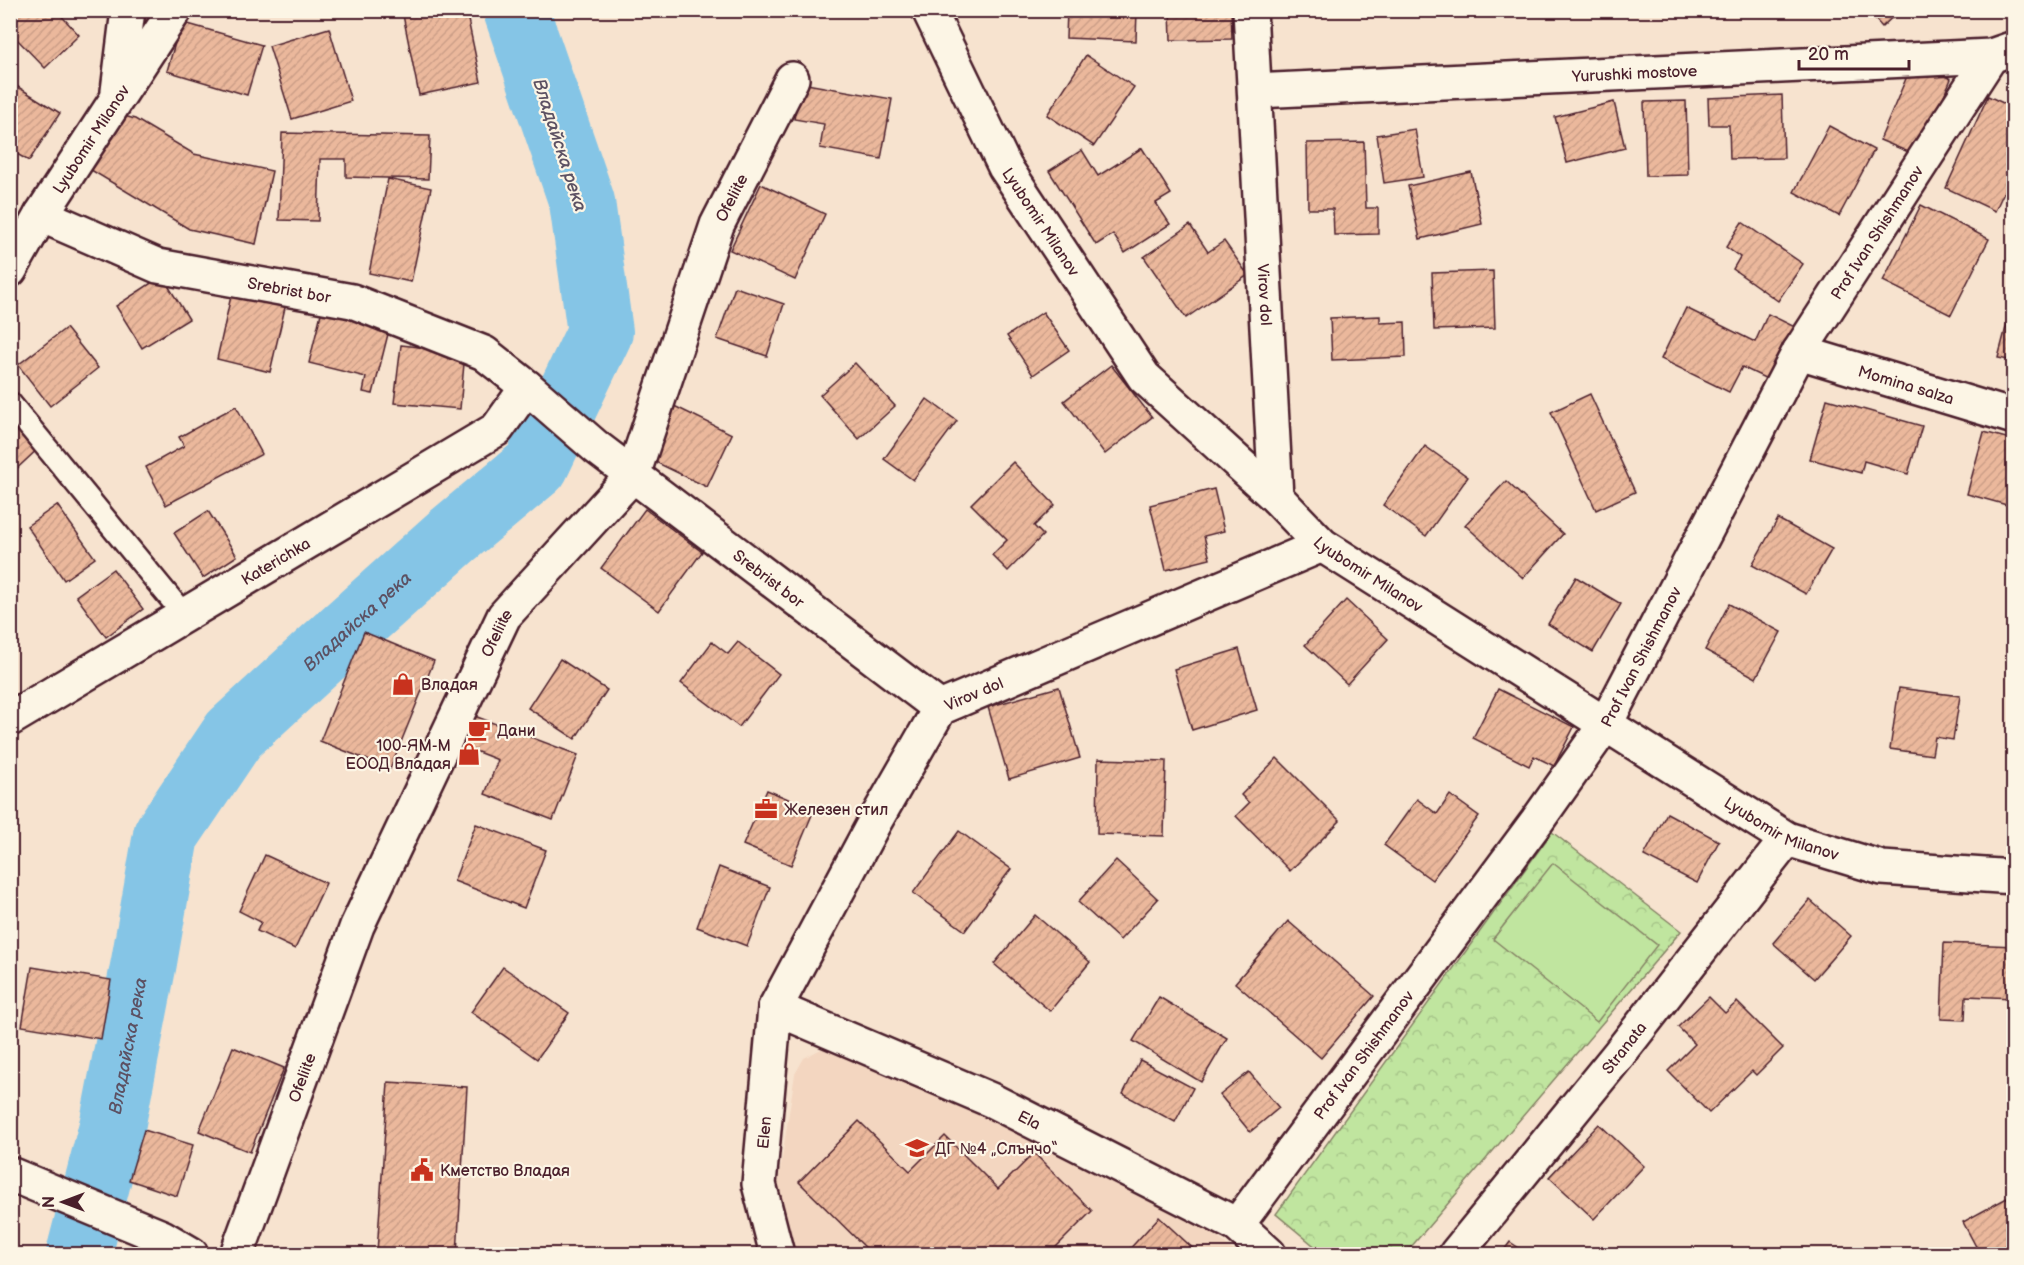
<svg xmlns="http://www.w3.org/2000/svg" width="2024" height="1265" font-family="'Balsamiq Sans',sans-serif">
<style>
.built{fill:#f3d6c0}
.park{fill:url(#park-crowns);stroke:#858265;stroke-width:1.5}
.pitch{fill:#c0e59f;stroke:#858265;stroke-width:1.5}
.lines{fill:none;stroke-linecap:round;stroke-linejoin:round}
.river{stroke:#85c5e6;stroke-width:66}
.building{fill:url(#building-hatch);stroke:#4a1f2b;stroke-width:1.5}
.lane-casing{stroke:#4a1f2b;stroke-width:26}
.street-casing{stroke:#4a1f2b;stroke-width:38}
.secondary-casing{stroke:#4a1f2b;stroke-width:38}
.lane{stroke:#fcf5e5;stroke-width:21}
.street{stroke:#fcf5e5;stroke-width:33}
.secondary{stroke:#fcf5e5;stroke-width:33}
.labels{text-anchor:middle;stroke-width:4.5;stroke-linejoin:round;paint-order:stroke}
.street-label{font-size:16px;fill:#4a1f2b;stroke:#fcf5e5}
.poi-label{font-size:16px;fill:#4a1f2b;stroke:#fcf5e5;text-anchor:start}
.water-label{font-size:18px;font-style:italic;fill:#5c5163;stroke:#fcf5e5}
</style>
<defs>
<pattern id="park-crowns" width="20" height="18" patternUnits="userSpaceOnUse" patternTransform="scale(1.5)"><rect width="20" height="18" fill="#c0e59f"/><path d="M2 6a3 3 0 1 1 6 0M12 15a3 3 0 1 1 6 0" fill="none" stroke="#a6c489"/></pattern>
<pattern id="building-hatch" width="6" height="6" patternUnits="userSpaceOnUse" patternTransform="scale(1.5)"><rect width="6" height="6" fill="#ebb89c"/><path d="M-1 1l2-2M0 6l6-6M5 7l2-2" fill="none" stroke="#cb9e87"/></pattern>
</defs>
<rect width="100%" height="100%" fill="#f7e3cf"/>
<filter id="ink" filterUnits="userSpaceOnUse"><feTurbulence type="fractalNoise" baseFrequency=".0167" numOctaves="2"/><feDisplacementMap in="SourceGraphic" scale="12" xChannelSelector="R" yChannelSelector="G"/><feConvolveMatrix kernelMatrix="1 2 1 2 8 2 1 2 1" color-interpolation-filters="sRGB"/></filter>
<g filter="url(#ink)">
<polygon class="built" points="823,1048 843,1048 876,1056 1214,1234 1237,1254 800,1254 772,1223 795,1074 804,1058"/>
<polygon class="park" points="1552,832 1681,931 1405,1254 1324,1254 1276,1214"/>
<polygon class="pitch" points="1553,863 1657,945 1597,1022 1493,939"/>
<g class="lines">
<path class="river" id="s1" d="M79,1254L113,1122L144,962L166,835L234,734L334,642L451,537L536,466L600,332L582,202L516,10"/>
</g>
<g class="building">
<polygon points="15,10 56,10 79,35 45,68 10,32 10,15"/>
<polygon points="402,10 466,10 481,82 419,95"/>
<polygon points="1067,10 1137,10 1136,41 1066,38"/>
<polygon points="1170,10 1231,10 1232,39 1171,40"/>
<polygon points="1867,10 1900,10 1882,27"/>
<polygon points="181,22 262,45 247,95 167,71"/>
<polygon points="329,28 351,101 292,119 269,46"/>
<polygon points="1086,55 1134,87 1094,146 1047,115"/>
<polygon points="1913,62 1951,79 1918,156 1880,140"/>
<polygon points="10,82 60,113 29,161 10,150"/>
<polygon points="801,83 892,99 881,159 820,148 824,124 794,119"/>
<polygon points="1782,95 1784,158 1730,159 1729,125 1709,125 1708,98"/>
<polygon points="1988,96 2014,108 2014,178 2011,177 1995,211 1946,188"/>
<polygon points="1686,101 1688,175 1646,176 1644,102"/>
<polygon points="1614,102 1625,148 1567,163 1555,117"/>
<polygon points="124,116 135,119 194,154 272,171 256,244 189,229 91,170"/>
<polygon points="1829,126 1874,150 1839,216 1794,192"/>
<polygon points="1415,129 1423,177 1384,183 1377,135"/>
<polygon points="282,133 430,136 428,179 346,177 346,159 320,159 318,221 279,220"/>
<polygon points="1364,142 1366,208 1378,208 1378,234 1334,235 1333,209 1308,209 1307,143"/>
<polygon points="1142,148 1171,194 1156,203 1170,224 1125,253 1113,234 1096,245 1049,171 1082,150 1098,176"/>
<polygon points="1471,172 1482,224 1420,239 1408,186"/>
<polygon points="388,179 431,188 411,282 369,273"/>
<polygon points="761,184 825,214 795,280 730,250"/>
<polygon points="1921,205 1989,239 1951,315 1883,281"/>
<polygon points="1742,222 1803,264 1778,301 1733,269 1740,257 1726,247"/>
<polygon points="1190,225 1208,252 1224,241 1248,275 1186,318 1144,257"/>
<polygon points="1493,271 1495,328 1434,330 1432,273"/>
<polygon points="162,276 189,319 142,348 116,306"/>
<polygon points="233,287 287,299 270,372 217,359"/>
<polygon points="735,287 784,304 767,356 717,339"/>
<polygon points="2014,297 2014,361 1998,358"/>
<polygon points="323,305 391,322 373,394 363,392 366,377 309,363"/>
<polygon points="1686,308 1755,342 1768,314 1799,329 1773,382 1742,367 1729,392 1661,359"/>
<polygon points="1043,312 1069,350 1033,375 1007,336"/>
<polygon points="1380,316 1380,323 1405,322 1406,357 1332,360 1330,318"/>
<polygon points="66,328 98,368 50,406 18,365"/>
<polygon points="401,345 465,352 460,409 394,403"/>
<polygon points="855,363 895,406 859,439 820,395"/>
<polygon points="1111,365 1152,417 1105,454 1064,401"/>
<polygon points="1590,394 1635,492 1596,510 1551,412"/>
<polygon points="927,399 957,421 913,480 884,459"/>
<polygon points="1827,399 1922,426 1908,474 1864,461 1861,473 1810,459"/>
<polygon points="670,404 732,434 707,487 645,457"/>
<polygon points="236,406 262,454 166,505 146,467 184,446 179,437"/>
<polygon points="10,413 41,446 10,475"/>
<polygon points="1984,432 2014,440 2014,507 1967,494"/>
<polygon points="1425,446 1468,477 1426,536 1383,505"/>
<polygon points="1013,462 1055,505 1034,526 1043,535 1008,571 992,555 1007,540 971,504"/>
<polygon points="1506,481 1563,534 1523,578 1465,525"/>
<polygon points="1214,489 1224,531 1204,536 1210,559 1166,570 1150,505"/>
<polygon points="57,505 95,558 64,580 27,526"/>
<polygon points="645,509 702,552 659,611 601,568"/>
<polygon points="208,511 237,556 203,578 174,533"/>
<polygon points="1778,519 1832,549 1806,594 1752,565"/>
<polygon points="113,569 143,609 106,637 76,596"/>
<polygon points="1576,577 1621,604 1593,652 1548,624"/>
<polygon points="1346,600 1388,639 1347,684 1305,645"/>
<polygon points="1729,604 1781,632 1756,678 1705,650"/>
<polygon points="364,632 434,661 390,769 320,741"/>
<polygon points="712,642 728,654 738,642 779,674 739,727 681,683"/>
<polygon points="1239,649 1257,710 1192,730 1174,669"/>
<polygon points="560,659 607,690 575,739 528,708"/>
<polygon points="1059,687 1080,758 1009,779 988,707"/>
<polygon points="1899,688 1960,696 1953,740 1935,737 1932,755 1890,749"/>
<polygon points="1498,689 1574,727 1554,766 1534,756 1529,766 1473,738"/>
<polygon points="472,715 578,755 553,820 485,794 498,760 460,745"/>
<polygon points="1277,758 1340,821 1290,871 1236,816 1249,803 1241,795"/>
<polygon points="1098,759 1166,761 1164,836 1097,834"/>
<polygon points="767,790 814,810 791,865 743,845"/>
<polygon points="1450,795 1479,816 1432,880 1384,845 1417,799 1437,814"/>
<polygon points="1667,813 1719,841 1697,883 1644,856"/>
<polygon points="476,824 546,850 524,908 454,881"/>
<polygon points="959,831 1011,869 965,931 913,893"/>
<polygon points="265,855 326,883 295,949 257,931 261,922 239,911"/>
<polygon points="1116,860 1158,899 1120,940 1078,902"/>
<polygon points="719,867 770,887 747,946 697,927"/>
<polygon points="1810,900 1851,936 1814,979 1773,943"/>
<polygon points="1035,915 1090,962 1050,1011 994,964"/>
<polygon points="1288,921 1374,996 1321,1058 1235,983"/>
<polygon points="1944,943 2014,946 2014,998 1966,996 1965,1020 1941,1019"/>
<polygon points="32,967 111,980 101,1039 22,1026"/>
<polygon points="503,967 569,1013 537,1059 471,1012"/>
<polygon points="1159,997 1227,1038 1201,1082 1133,1041"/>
<polygon points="1709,997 1725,1013 1737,1002 1783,1048 1756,1075 1752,1071 1709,1113 1668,1071 1695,1044 1678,1027"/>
<polygon points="233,1047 284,1068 250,1152 199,1131"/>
<polygon points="1140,1060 1193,1088 1175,1122 1123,1094"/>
<polygon points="1249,1072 1279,1108 1250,1132 1220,1095"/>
<polygon points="388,1082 467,1087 457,1254 377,1253"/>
<polygon points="859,1121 910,1171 945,1136 998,1189 1034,1153 1092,1211 1049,1254 872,1254 799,1182"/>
<polygon points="1599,1124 1644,1166 1594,1219 1549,1177"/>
<polygon points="144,1130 193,1145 177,1196 129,1180"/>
<polygon points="2014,1194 2014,1254 1980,1254 1963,1222"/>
<polygon points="1159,1217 1199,1254 1125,1254"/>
<polygon points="1510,1242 1528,1254 1501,1254"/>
</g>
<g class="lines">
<g class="lane-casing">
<polyline id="lane" points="10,403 185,616"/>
</g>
<g class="street-casing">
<g id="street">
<path id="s2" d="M929,10L1005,167L1144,377L1276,497L1322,545L1787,839L1882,868L2014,877"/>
<path id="s3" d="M1250,10L1276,497"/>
<polyline points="118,91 128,10"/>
<path id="s4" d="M1255,91L1991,56L2014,48"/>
<path id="s5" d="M41,215L158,266L352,301L484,353L527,387L596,447L940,708"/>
<path id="s6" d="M10,270L41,215L175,10"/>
<path id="s7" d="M1799,352L2014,417"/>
<path id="s8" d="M10,719L497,429L527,387"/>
<path id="s9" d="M775,1008L991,1100L1237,1225L1269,1254"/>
<path id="s10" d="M1237,1225L1537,821L1605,725L1799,352L1991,56"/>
<path id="s11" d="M237,1254L357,926L504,616L633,475L717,225L792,79"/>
<path id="s12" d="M777,1254L759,1184L775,1008L874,823L940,708L1322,545"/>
<path id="s13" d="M1456,1254L1619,1054L1787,839"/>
</g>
</g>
<g class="secondary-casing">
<polyline id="secondary" points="10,1174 162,1237 191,1254"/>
</g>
<use href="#lane" class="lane"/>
<use href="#street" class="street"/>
<use href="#secondary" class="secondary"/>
</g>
</g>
<defs>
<g id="shop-bare" transform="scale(1.8)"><path d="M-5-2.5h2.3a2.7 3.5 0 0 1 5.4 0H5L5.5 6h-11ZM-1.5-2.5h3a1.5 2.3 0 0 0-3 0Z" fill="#c8321e" stroke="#fcf5e5" stroke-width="2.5" paint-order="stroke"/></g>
<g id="cafe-bare" transform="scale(1.8)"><path d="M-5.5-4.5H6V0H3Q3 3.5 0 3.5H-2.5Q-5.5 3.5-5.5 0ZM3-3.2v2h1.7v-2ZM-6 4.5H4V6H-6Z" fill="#c8321e" stroke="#fcf5e5" stroke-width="2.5" paint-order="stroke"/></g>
<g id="office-bare" transform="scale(1.8)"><path d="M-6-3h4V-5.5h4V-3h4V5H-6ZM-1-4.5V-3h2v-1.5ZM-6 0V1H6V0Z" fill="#c8321e" stroke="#fcf5e5" stroke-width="2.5" paint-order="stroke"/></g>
<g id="school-bare" transform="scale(1.8)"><path d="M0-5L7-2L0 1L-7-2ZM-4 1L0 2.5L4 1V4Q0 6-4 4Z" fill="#c8321e" stroke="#fcf5e5" stroke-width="2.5" paint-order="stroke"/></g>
<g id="civic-bare" transform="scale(1.8)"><path d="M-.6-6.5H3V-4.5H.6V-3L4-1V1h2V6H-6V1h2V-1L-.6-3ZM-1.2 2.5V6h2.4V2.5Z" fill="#c8321e" stroke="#fcf5e5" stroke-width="2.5" paint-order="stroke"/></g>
</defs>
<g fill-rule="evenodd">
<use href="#shop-bare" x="403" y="684"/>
<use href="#cafe-bare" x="479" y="730"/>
<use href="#shop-bare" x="469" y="754"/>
<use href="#office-bare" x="766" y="809"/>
<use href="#school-bare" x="917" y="1148"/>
<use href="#civic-bare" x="422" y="1170"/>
</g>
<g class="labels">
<g class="street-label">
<text dy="6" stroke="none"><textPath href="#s4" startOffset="380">Yurushki mostove</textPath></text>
<text dy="6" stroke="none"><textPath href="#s6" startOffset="154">Lyubomir Milanov</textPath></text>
<text dy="6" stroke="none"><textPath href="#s11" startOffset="1178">Ofeliite</textPath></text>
<text dy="6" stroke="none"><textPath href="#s2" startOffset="240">Lyubomir Milanov</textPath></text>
<text dy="6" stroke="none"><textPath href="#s10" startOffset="1184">Prof Ivan Shishmanov</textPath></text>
<text dy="6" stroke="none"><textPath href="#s5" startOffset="261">Srebrist bor</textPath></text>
<text dy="6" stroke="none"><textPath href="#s3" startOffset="285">Virov dol</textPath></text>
<text dy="6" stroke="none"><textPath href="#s7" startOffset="112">Momina salza</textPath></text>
<text dy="6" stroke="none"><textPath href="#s8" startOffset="309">Katerichka</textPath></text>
<text dy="6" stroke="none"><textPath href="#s2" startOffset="726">Lyubomir Milanov</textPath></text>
<text dy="6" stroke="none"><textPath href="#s5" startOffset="830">Srebrist bor</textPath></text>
<text dy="6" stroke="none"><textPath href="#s11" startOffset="674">Ofeliite</textPath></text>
<text dy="6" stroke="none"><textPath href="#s10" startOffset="698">Prof Ivan Shishmanov</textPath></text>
<text dy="6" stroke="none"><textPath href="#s12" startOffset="628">Virov dol</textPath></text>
<text dy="6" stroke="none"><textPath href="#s2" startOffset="1212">Lyubomir Milanov</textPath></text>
<text dy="6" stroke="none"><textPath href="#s13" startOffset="266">Stranata</textPath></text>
<text dy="6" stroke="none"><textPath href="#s10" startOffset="212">Prof Ivan Shishmanov</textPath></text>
<text dy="6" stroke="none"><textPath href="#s11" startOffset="188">Ofeliite</textPath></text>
<text dy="6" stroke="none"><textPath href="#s9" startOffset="278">Ela</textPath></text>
<text dy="6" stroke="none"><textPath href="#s12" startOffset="124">Elen</textPath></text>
</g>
<g class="poi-label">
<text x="421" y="690">Владая</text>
<text x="497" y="736">Дани</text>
<text x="451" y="751" text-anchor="end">100-ЯМ-М<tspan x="451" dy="18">ЕООД Владая</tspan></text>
<text x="784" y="815">Железен стил</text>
<text x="935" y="1154">ДГ №4 „Слънчо“</text>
<text x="440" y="1176">Кметство Владая</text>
</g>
<g class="water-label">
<text transform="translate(560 145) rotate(72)" y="6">Владайска река</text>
<text dy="6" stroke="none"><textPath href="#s1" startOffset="717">Владайска река</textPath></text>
<text dy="6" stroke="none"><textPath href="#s1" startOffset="214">Владайска река</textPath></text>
</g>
</g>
<rect width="2024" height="1265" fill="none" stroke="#fcf5e5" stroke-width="36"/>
<rect x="18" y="18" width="1988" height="1229" fill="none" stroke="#4a1f2b" stroke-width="2" filter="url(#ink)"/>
<g transform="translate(63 1202) rotate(270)" stroke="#fcf5e5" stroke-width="4.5" paint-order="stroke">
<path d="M0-4.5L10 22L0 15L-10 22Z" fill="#4a1f2b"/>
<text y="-9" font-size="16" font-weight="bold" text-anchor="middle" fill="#4a1f2b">N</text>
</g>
<path d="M1799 60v9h110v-9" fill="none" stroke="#4a1f2b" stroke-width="3"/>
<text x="1808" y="60" font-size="18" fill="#4a1f2b" stroke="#fcf5e5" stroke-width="4.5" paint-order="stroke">20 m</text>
</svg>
